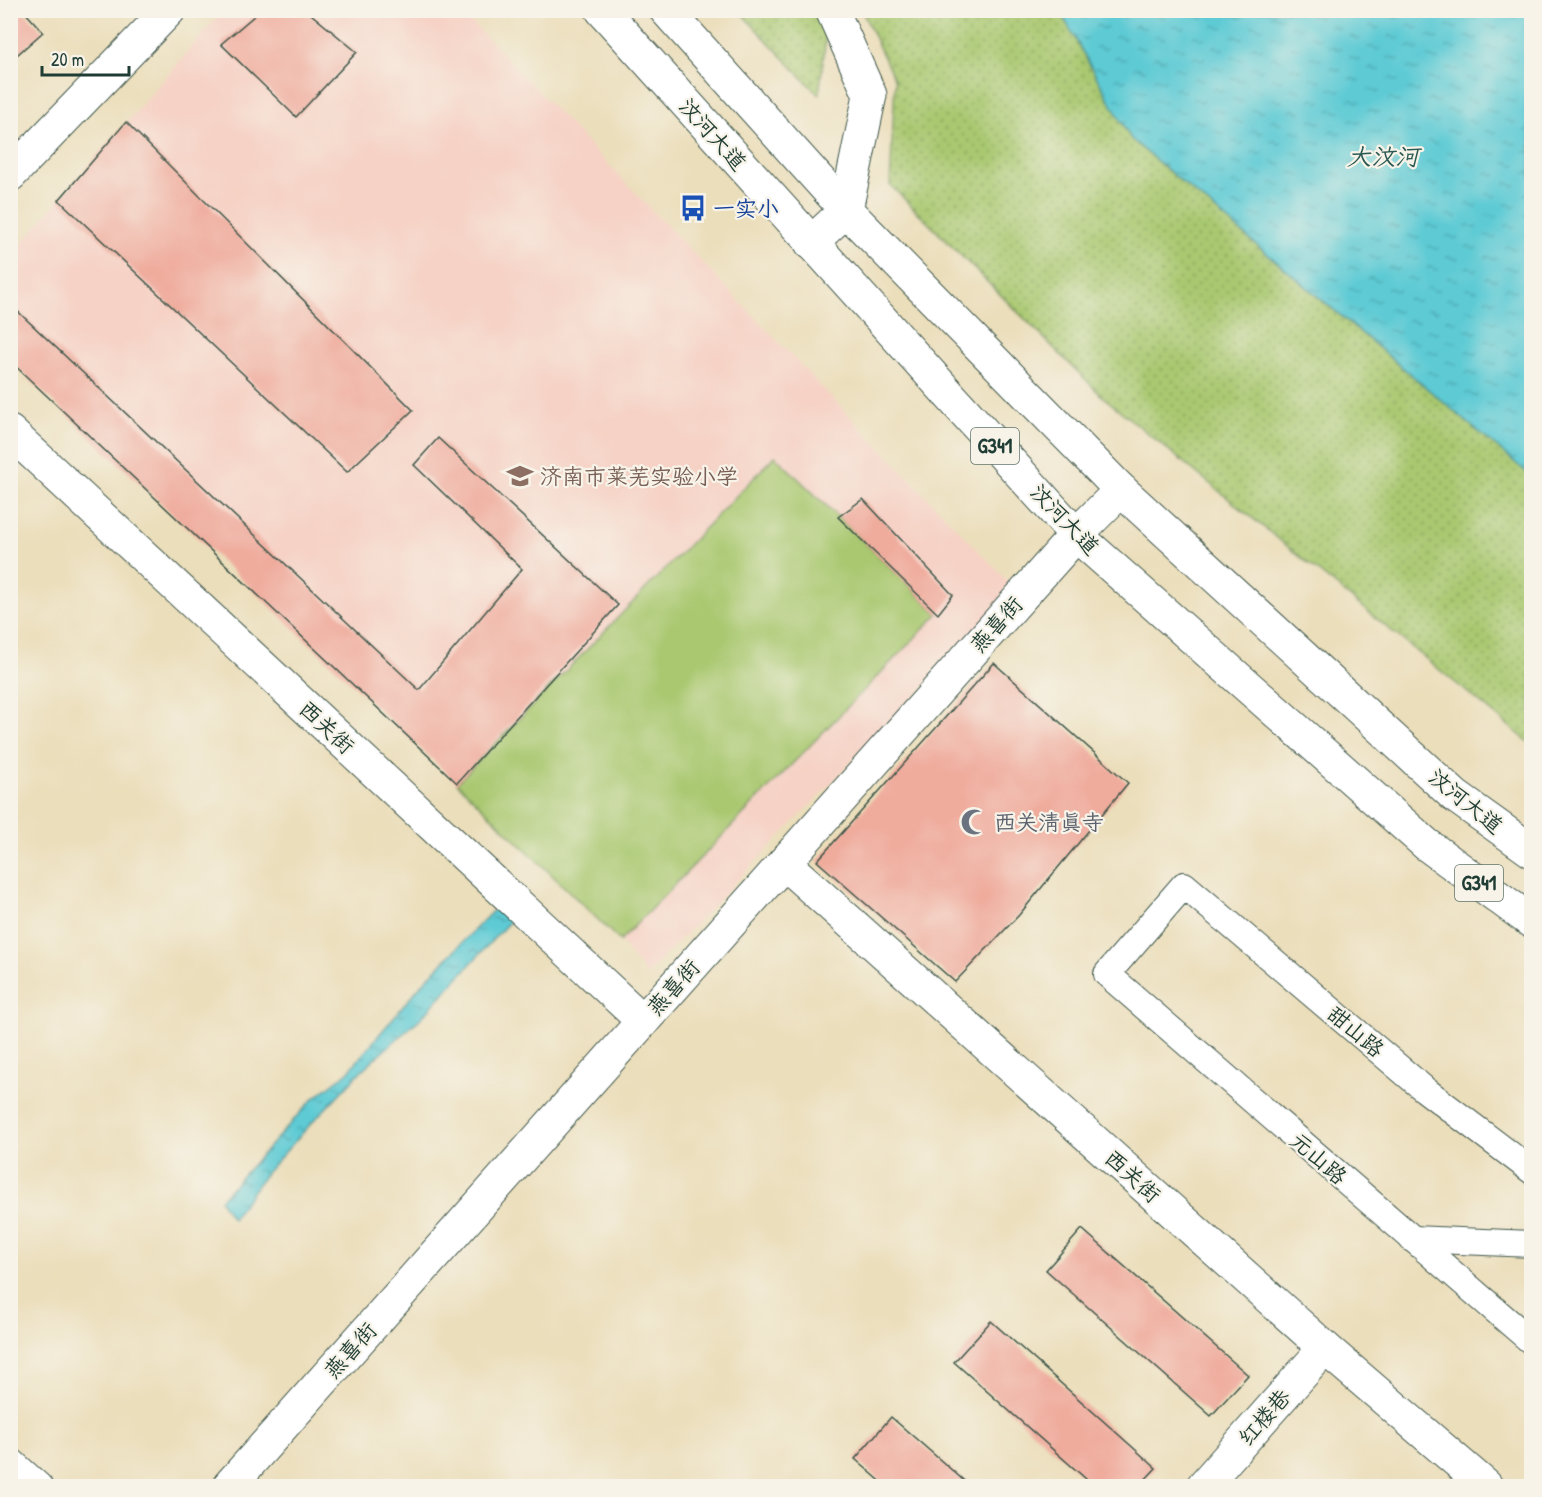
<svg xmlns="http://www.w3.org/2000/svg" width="1542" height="1497" font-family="'Patrick Hand','LXGW WenKai TC',sans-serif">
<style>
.built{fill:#f6d1c5}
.green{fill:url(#green-dots);stroke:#648252;stroke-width:1.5}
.pitch{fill:#a9c870;stroke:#648252;stroke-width:1.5}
.water{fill:url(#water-ripples);stroke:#3e8484;stroke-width:1.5}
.building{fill:#efac9d}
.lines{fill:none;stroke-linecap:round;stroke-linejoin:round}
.street-casing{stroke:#3e5548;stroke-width:28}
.secondary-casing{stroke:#3e5548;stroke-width:35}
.highway-casing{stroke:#3e5548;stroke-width:35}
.street{stroke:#fff;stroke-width:26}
.secondary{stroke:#fff;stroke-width:33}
.highway{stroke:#fff;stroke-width:33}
.labels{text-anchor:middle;stroke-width:4.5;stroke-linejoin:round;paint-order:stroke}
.shield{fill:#f7f3e8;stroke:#60746a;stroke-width:1.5}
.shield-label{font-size:21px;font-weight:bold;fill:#1f3d34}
.street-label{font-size:22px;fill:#1f3d34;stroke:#f7f3e8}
.transit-label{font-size:22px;fill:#164399;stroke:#f7f3e8;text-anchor:start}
.education-label{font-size:22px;fill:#785e54;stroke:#f7f3e8;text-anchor:start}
.worship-label{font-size:22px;fill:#5b616d;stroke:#f7f3e8;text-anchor:start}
.water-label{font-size:24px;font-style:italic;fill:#2b5954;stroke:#f7f3e8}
</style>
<defs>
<pattern id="green-dots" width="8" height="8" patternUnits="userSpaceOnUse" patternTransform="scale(1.5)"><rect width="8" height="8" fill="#a9c870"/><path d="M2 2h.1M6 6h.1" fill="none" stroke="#89a45d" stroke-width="1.8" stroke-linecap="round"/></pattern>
<pattern id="water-ripples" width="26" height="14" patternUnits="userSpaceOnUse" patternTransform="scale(1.5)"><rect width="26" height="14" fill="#5dcad4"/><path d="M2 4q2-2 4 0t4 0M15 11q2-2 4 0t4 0" fill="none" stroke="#4ca5ad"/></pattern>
</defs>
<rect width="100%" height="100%" fill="#f7f3e8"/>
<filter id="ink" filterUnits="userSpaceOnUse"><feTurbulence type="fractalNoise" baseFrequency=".0167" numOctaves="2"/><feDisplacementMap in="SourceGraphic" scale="12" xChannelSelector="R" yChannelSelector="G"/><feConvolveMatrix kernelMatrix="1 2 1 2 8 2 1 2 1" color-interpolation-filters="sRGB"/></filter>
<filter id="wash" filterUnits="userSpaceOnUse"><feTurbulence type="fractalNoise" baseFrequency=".008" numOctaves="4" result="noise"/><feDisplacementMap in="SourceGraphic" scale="24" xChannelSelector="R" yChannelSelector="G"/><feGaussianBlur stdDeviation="1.35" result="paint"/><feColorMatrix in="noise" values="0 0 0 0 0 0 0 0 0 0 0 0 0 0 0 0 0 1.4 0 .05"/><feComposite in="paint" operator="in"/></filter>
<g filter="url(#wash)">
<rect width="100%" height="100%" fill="#ebdebb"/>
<polygon class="built" points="223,11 461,11 1017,591 646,975 620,941 457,783 11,361 11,256"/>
<g class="green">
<polygon points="739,11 829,11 819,95"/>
<polygon points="862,11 1060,11 1131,139 1531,476 1531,744 1103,397 890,185 895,81"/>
</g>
<polygon class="pitch" points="775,456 938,614 620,941 457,783"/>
<g class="water">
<polygon points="1060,11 1531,11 1531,476 1131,139"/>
<polygon points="506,897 520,910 422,1017 363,1069 308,1127 266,1173 232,1219 220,1200 313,1099 348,1072 420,986"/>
</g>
<g id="blocks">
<g class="building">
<polygon points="10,10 23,10 43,32 10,61"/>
<polygon points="261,10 306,10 357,52 296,117 221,44"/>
<polygon points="126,122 413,410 347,472 59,200"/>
<polygon points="10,304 419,690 522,569 414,465 438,438 618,605 457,783 10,361"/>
<polygon points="863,499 953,595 938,614 838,517"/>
<polygon points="994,663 1128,783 1019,915 955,982 817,861"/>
<polygon points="1082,1229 1248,1375 1211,1416 1046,1270"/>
<polygon points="991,1321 1156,1468 1139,1486 1094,1486 954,1362"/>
<polygon points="891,1417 970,1486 886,1486 855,1459"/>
</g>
</g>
</g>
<g filter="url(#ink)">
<use href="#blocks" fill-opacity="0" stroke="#3e5548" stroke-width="1.5"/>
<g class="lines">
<g class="street-casing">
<g id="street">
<polyline points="1532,1171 1424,1089 1184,885 1107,974 1532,1342"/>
<polyline points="1412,1239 1532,1244"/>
<polyline points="10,1460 39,1486"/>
</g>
</g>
<g class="secondary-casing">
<g id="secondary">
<polyline points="10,175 169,10"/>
<polyline points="811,243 846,210 870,95 832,10"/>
<polyline points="10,432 643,1021"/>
<polyline points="784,863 1325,1348 1486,1486"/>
<polyline points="229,1486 1076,535 1121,490"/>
<polyline points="1203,1486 1325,1348"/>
</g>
</g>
<g class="highway-casing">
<g id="highway">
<polyline points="602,10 1076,535 1426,844 1532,922"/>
<polyline points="666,10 846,210 1121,490 1455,796 1532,851"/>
</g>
</g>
<use href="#street" class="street"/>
<use href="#secondary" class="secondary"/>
<use href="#highway" class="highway"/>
</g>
</g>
<defs>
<g id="bus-bare" transform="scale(2.07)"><path d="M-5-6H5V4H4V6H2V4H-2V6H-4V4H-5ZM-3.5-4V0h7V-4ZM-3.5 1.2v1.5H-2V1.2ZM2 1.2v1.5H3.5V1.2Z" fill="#1a4fb4" stroke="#f7f3e8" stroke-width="2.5" paint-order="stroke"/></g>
<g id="school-bare" transform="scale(2.07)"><path d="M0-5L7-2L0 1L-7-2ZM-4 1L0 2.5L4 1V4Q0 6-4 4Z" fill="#8d6e63" stroke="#f7f3e8" stroke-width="2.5" paint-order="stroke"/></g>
<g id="mosque-bare" transform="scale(2.07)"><path d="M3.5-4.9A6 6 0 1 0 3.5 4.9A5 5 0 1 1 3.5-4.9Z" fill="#6b7280" stroke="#f7f3e8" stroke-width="2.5" paint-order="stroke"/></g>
</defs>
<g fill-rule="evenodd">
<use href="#bus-bare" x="693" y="208"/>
<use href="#school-bare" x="520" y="476"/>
<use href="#mosque-bare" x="974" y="822"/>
</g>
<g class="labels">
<g class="shield">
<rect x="971" y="428" width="48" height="36" rx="4.5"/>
<rect x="1455" y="865" width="48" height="36" rx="4.5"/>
</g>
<g class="shield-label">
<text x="995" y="453">G341</text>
<text x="1479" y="890">G341</text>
</g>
<g class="street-label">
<text transform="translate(713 134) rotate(48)" y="8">汶河大道</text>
<text transform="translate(1065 519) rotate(46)" y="8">汶河大道</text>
<text transform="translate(996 624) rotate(-48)" y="8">燕喜街</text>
<text transform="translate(327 727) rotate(43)" y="8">西关街</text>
<text transform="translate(1466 801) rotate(39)" y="8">汶河大道</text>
<text transform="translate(673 987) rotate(-48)" y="8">燕喜街</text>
<text transform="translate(1356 1031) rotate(40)" y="8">甜山路</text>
<text transform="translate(1319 1158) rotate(41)" y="8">元山路</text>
<text transform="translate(1133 1176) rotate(42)" y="8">西关街</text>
<text transform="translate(350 1350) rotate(-48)" y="8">燕喜街</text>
<text transform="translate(1264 1417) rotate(-49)" y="8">红楼巷</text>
</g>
<g class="transit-label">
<text x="713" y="216">一实小</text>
</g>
<g class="education-label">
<text x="540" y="484">济南市莱芜实验小学</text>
</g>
<g class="worship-label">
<text x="994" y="830">西关清真寺</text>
</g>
<g class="water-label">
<text x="1383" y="165">大汶河</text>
</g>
</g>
<rect width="1542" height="1497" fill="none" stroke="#f7f3e8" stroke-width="36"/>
<path d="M42 66v9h87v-9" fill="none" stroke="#1f3d34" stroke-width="3"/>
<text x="51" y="66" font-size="18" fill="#1f3d34" stroke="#f7f3e8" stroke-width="4.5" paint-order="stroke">20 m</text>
</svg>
